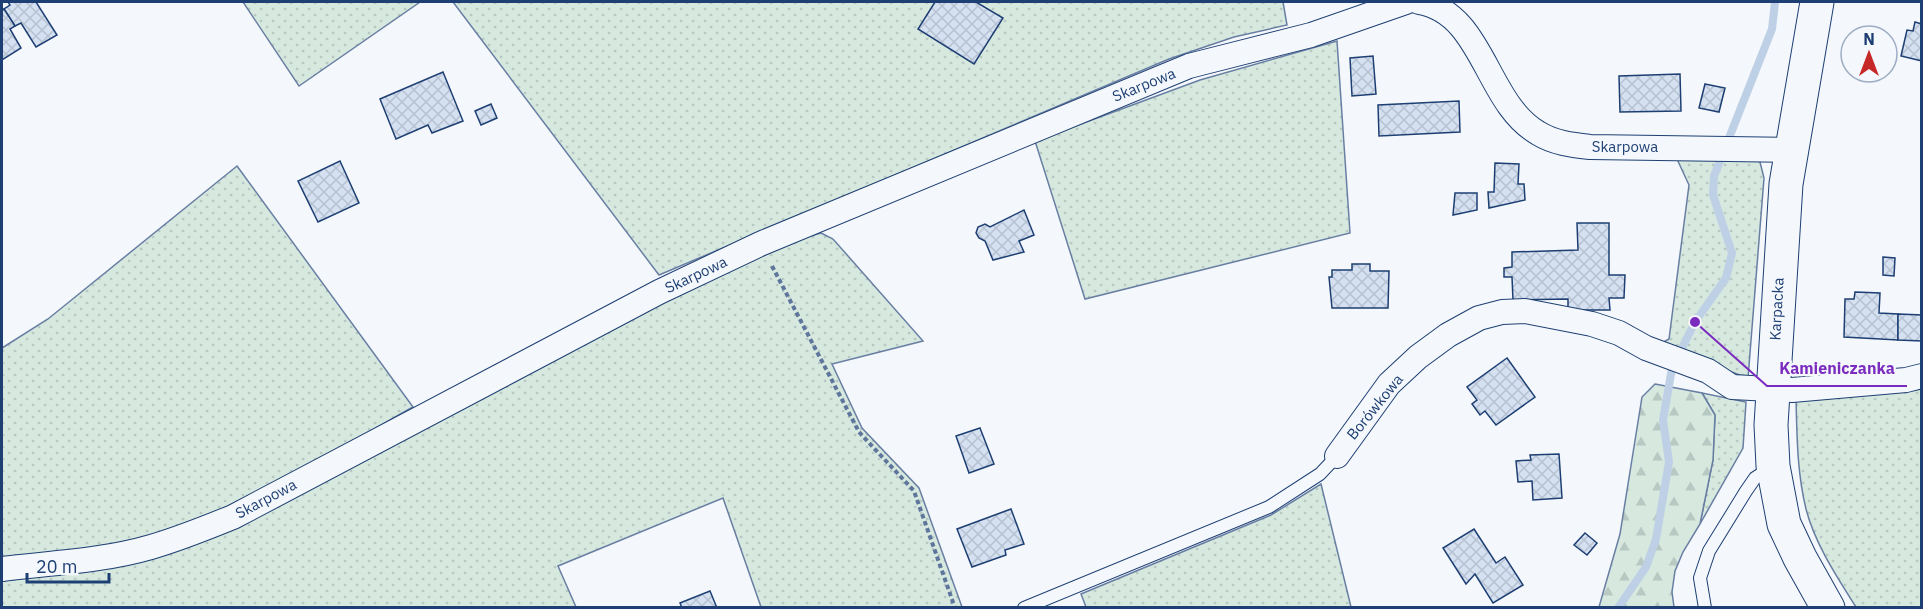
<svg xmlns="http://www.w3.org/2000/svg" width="1923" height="609" font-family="'IBM Plex Sans',sans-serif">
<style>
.grass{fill:url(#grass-dots);stroke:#687fa3;stroke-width:1.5}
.forest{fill:url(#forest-firs);stroke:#687fa3;stroke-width:1.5}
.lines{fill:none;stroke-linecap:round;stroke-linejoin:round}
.stream{stroke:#bed0e5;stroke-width:8}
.building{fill:url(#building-cross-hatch);stroke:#1d3f73;stroke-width:1.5}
.lane-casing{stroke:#1d3f73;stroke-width:14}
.street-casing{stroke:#1d3f73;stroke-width:26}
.secondary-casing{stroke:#1d3f73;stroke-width:35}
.path{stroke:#5e769c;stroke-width:4;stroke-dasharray:4.5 3;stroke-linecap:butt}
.lane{stroke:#f4f7fb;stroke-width:12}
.street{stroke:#f4f7fb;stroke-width:24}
.secondary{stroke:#f4f7fb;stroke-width:33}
.labels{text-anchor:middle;stroke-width:4.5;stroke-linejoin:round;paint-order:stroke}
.street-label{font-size:15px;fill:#1d3f73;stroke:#f4f7fb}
.leader{fill:none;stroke:#7b2cbf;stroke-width:2}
.callout-dot{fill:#7b2cbf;stroke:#f4f7fb;stroke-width:2}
.callout-label{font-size:16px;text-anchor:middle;font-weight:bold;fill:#7b2cbf;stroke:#f4f7fb;stroke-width:4.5;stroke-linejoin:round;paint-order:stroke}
</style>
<defs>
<pattern id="grass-dots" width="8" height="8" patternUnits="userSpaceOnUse" patternTransform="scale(1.5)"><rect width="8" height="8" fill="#d7e8df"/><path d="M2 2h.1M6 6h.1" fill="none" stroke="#b8c8c3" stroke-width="1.8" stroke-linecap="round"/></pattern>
<pattern id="forest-firs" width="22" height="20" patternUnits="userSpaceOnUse" patternTransform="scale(1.5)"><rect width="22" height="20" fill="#d7e8df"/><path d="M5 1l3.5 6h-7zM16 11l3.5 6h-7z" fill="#b8c8c3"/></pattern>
<pattern id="building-cross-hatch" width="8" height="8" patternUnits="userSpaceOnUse" patternTransform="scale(1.5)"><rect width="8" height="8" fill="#d5e0f0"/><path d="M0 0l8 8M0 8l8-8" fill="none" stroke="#b6c1d1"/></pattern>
</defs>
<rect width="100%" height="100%" fill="#f4f7fb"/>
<g class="grass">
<polygon points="243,2 420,2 299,86"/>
<polygon points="453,2 1283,2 1287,25 1234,37 1169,59 659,275"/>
<polygon points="1337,41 1350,233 1085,299 1035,141 1200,80"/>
<polygon points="1746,157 1760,162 1764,178 1748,378 1658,345 1669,339 1689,185 1677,159"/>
<path d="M237,166L413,407C330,453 247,510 155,535C105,549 53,552 2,558V348L48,319Z"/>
<polygon points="821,233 833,239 923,341 832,364 862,428 919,488 962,607 761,607 723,498 558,566 576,607 2,608 2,581 93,570 799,239"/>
<path d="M1921,383V607H1856C1837,577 1815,544 1806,509C1797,472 1797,436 1796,399Z"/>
<polygon points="1702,393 1746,402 1743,448 1700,524 1713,460 1715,415"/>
<polygon points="1321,484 1351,607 1086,607 1081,594 1271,515"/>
</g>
<polygon class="forest" points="1655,384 1702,393 1715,415 1713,460 1700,524 1683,552 1675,571 1672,592 1674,607 1599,607 1620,534 1642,397"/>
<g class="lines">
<polyline class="stream" points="1618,608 1646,567 1656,539 1669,462 1663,420 1672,368 1695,322 1726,278 1732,253 1713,195 1714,176 1772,29 1775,2"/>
</g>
<g class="building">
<polygon points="8,2 36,2 57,35 36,47 21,23 15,26 4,9 10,5"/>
<polygon points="935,2 976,2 1003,18 974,64 918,29"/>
<polygon points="4,9 15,26 10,29 21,48 2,60 2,11"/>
<polygon points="1915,22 1922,24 1922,61 1901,56 1907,30 1913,31"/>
<polygon points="1373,56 1376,94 1352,96 1350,58"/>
<polygon points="443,72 463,121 432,133 428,125 396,139 380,99"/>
<polygon points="1680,74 1681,111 1620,112 1619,76"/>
<polygon points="1705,84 1725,88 1719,112 1699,108"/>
<polygon points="1459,101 1460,132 1379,136 1378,105"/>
<polygon points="491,104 497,118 481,125 475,111"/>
<polygon points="340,161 359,203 318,222 298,181"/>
<polygon points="1495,163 1519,164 1518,184 1524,184 1525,200 1489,208 1488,192 1494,192"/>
<polygon points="1455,193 1477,193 1477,210 1453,215"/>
<polygon points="1024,210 1034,235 1019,241 1024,252 993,260 985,241 979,238 976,233 978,227 985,224 990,227"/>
<polygon points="1577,223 1609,223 1609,275 1625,275 1624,298 1609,298 1610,310 1568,310 1568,299 1513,300 1512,277 1504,277 1504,268 1512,267 1512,252 1578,250"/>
<polygon points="1883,257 1895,258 1894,276 1883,275"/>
<polygon points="1352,264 1370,264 1370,271 1389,271 1388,308 1332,308 1329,277 1332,277 1332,270 1352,270"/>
<polygon points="1855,292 1880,293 1879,313 1898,314 1898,340 1844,337 1845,299 1854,299"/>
<polygon points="1898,314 1922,315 1922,341 1898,340"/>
<polygon points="1507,358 1535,397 1496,425 1485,411 1480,415 1472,404 1477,400 1467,387"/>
<polygon points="980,428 994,464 969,473 956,436"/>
<polygon points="1559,454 1562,498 1533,500 1532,481 1518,482 1516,461 1531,460 1530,455"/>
<polygon points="1011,509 1024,544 1005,550 1006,555 972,567 957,529"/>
<polygon points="1474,529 1496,563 1505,557 1523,585 1493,603 1475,574 1466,584 1443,548"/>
<polygon points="1585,533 1597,543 1587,555 1574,545"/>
<polygon points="710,591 717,608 682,608 680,603"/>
</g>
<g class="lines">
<g class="lane-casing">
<g id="lane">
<polyline points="1024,608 1269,507 1320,474 1337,456"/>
<polyline points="1705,608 1700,578 1709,551 1746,491 1755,478 1772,467"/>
</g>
</g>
<g class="street-casing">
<g id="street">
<path d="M1419,2C1484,13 1485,102 1538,133C1554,143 1572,145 1590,147L1791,150"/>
<polyline points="1337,456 1389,384 1418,357 1448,335 1479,318 1502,312 1525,311 1592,324 1619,333 1646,348 1708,371 1732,387 1792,390 1906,380 1922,376"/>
<path d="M2,569C51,563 103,561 151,547C179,539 206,528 233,517L659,292L760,244L1189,66L1311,35L1406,2"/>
</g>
</g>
<g class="secondary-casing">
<polyline id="secondary" points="1817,2 1786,184 1771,425 1773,466 1784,524 1800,558 1828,608"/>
</g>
<polyline class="path" points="772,266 859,432 914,491 955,608"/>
<use href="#lane" class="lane"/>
<use href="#street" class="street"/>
<use href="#secondary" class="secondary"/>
</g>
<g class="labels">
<g class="street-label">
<text transform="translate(1144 85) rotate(-22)" y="5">Skarpowa</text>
<text x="1625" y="152">Skarpowa</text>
<text transform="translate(696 275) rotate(-25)" y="5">Skarpowa</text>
<text transform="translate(1777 309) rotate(-87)" y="5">Karpacka</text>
<text transform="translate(1375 407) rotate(-51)" y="5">Borówkowa</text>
<text transform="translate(266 499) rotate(-28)" y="5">Skarpowa</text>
</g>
</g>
<path class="leader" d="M1695 322L1767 386H1907"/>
<circle class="callout-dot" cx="1695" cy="322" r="6"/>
<g class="callout-label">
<text x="1837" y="374">Kamieniczanka</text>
</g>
<rect width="1923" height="609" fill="none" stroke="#1d3f73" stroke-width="6"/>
<g transform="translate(1869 54)"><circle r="28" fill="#f4f7fb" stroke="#9eadc5" stroke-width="1.5"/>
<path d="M0-4.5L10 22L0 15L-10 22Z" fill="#c62828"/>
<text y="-9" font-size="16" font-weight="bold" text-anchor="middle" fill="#1d3f73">N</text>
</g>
<path d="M27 573v9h82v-9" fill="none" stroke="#1d3f73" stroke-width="3"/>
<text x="36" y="573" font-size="18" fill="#1d3f73" stroke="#f4f7fb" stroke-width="4.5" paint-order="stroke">20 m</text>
</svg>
